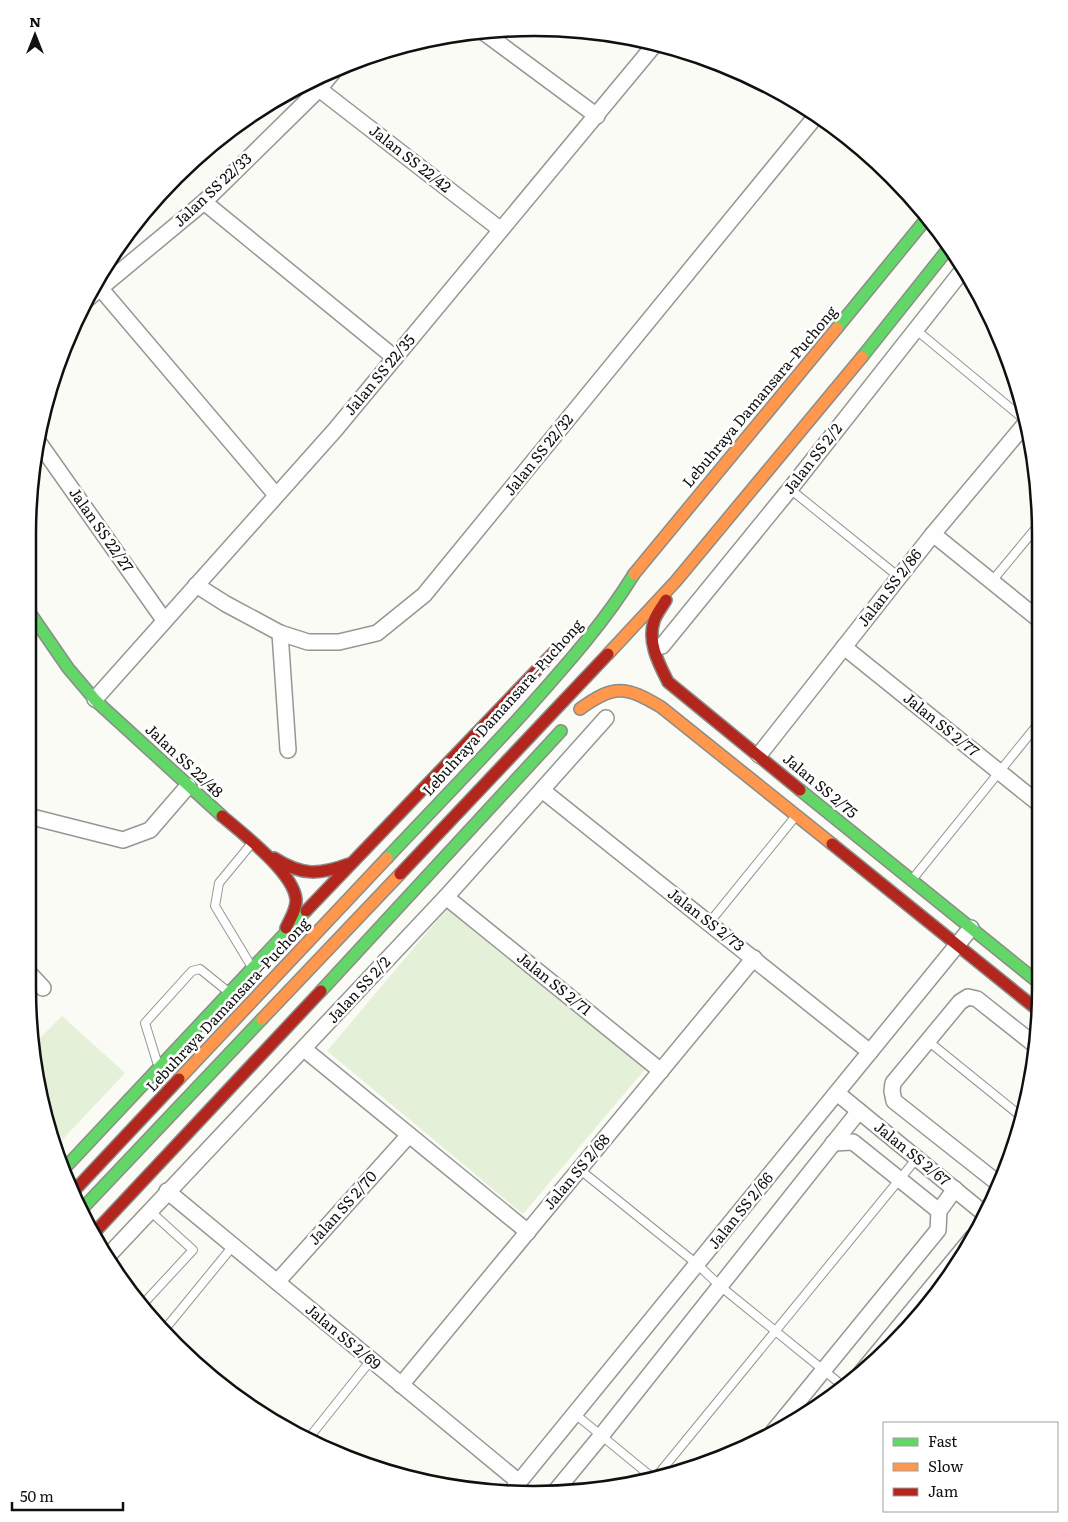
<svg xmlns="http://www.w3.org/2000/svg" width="1068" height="1522" font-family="Literata,serif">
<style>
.green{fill:#e4f0d8}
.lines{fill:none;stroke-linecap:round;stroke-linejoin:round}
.lane-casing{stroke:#969694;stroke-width:10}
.street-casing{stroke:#969694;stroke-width:18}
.fast-casing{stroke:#8c8c8a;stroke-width:14}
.slow-casing{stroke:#8c8c8a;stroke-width:14}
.jam-casing{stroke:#8c8c8a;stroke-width:14}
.lane{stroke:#fefefe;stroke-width:8}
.street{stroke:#fefefe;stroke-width:15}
.fast{stroke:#63d668;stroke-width:11}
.slow{stroke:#ff974d;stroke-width:11}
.jam{stroke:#b3261e;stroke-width:11}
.labels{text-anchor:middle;stroke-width:5;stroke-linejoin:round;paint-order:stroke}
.street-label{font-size:15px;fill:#101010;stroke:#fff}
.rim{fill:none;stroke:#101010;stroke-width:2.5}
</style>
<rect width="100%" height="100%" fill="#fbfbf6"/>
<g class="green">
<polygon points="450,905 646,1068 523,1214 327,1051"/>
<polygon points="62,1016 125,1073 63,1139 45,1119 35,1043"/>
</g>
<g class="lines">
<g class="lane-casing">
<g id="lane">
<polyline points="915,329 1025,420"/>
<polyline points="790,489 899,577"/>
<polyline points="992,581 1036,528"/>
<polyline points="911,881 1038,724"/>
<polyline points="709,923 795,817"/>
<polyline points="250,964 215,906 219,883 252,843"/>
<polyline points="928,1041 1023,1118"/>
<polyline points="157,1062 145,1023 192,971 200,969 226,990"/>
<polyline points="579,1169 697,1264 720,1286 843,1386"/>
<polyline points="136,1296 144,1303"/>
<polyline points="143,1304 193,1250 150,1211"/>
<polyline points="165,1329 233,1246"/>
<polyline points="575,1414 653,1478"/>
<polyline points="308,1439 371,1360"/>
<polyline points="656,1477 917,1158"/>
</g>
</g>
<g class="street-casing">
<g id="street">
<polyline points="482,31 597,116"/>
<polyline points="319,89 501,230"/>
<polyline points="204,202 395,358"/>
<polyline points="101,289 276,495"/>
<polyline points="86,300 204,202 319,89 333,72"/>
<polyline points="37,440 164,620"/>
<polyline points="933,534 1037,618"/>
<polyline points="196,585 226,604 280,633 308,642 339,642 377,633 424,595 816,116"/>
<polyline points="280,633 288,750"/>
<polyline points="662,646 790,489 962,271"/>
<polyline points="844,647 1038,803"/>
<polyline points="95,699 335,430 656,43"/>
<polyline points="759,755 933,534 1026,423"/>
<polyline points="542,790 870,1052"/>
<polyline points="28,816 123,840 150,830 188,786"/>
<polyline points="446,897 661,1071"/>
<polyline points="28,972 43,988"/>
<polyline points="304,1049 528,1232"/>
<polyline points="837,1093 986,1215"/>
<polyline points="833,1143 853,1142 939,1211"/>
<polyline points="999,1184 894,1101 892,1091 893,1083 960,1002 968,997 977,999 1035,1045"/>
<polyline points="167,1191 519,1482"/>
<polyline points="106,1258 446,897 606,718"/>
<polyline points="277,1282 409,1135"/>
<polyline points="861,1373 973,1237"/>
<polyline points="401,1385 754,958"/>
<polyline points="773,1432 938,1230 939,1211 955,1189"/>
<polyline points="510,1493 971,928"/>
<polyline points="554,1493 601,1436 859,1111"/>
</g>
</g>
<g class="fast-casing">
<g id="fast">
<polyline points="837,328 927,218"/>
<polyline points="862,357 948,249"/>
<polyline points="28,610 68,668 96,701 222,816"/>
<polyline points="800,790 1039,983"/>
<path d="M387,858C434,808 482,759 528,708C566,665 604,623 634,574"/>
<polyline points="321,991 561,731"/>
<polyline points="62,1171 306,911"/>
<polyline points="81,1210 262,1019"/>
</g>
</g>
<g class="slow-casing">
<g id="slow">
<polyline points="634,574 837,328"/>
<polyline points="608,654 676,581 862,357"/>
<path d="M580,709C614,684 626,686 661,707L832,844"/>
<polyline points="262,1019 400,874"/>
<polyline points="179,1079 387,858"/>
</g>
</g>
<g class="jam-casing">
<g id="jam">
<path d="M666,600C662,607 656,614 654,621C647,642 659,664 668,682L800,790"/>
<path d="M222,816C242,833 293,872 296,899C297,909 290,919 286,928"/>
<polyline points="832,844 1039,1011"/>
<path d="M274,858C302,876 319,875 349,864"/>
<polyline points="400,874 608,654"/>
<polyline points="306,911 556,650"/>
<polyline points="72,1193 179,1079"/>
<polyline points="94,1233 321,991"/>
</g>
</g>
<use href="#lane" class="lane"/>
<use href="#street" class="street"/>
<use href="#fast" class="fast"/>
<use href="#slow" class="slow"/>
<use href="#jam" class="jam"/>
</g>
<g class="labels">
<g class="street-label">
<text transform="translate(410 159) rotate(38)" y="5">Jalan SS 22/42</text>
<text transform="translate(213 190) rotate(-43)" y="5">Jalan SS 22/33</text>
<text transform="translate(380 375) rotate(-50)" y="5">Jalan SS 22/35</text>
<text transform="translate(760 397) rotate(-50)" y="5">Lebuhraya Damansara–Puchong</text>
<text transform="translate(539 455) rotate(-51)" y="5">Jalan SS 22/32</text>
<text transform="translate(813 459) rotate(-52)" y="5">Jalan SS 2/2</text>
<text transform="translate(101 530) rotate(55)" y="5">Jalan SS 22/27</text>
<text transform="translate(890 588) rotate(-52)" y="5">Jalan SS 2/86</text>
<text transform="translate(503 708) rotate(-48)" y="5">Lebuhraya Damansara–Puchong</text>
<text transform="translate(941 725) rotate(39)" y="5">Jalan SS 2/77</text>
<text transform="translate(184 761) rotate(43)" y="5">Jalan SS 22/48</text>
<text transform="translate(820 786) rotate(40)" y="5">Jalan SS 2/75</text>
<text transform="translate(706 920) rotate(38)" y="5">Jalan SS 2/73</text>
<text transform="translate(554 984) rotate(39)" y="5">Jalan SS 2/71</text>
<text transform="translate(359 990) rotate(-47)" y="5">Jalan SS 2/2</text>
<text transform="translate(228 1005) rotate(-47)" y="5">Lebuhraya Damansara–Puchong</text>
<text transform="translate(912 1154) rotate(39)" y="5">Jalan SS 2/67</text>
<text transform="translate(577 1172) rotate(-50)" y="5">Jalan SS 2/68</text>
<text transform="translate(343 1208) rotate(-48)" y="5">Jalan SS 2/70</text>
<text transform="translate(741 1211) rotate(-51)" y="5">Jalan SS 2/66</text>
<text transform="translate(343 1337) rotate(40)" y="5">Jalan SS 2/69</text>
</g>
</g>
<path d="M0 0H1068V1522H0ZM534 36H534A498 498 0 0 1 1032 534V988A498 498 0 0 1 534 1486H534A498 498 0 0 1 36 988V534A498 498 0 0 1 534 36Z" fill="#fff" fill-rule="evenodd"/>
<path class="rim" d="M534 36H534A498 498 0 0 1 1032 534V988A498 498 0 0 1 534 1486H534A498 498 0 0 1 36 988V534A498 498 0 0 1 534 36Z"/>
<rect x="883" y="1422" width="175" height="90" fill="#ffffff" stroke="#9f9f9f"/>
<rect x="893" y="1438" width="25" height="8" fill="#63d668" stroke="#9f9f9f"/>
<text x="928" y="1447" font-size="15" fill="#101010">Fast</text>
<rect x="893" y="1463" width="25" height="8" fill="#ff974d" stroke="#9f9f9f"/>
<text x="928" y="1472" font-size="15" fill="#101010">Slow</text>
<rect x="893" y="1488" width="25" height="8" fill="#b3261e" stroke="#9f9f9f"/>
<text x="928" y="1497" font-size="15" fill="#101010">Jam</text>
<g transform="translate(35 35)" stroke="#ffffff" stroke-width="4" paint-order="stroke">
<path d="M0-4L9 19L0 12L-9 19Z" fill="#101010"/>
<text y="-8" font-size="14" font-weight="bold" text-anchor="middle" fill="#101010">N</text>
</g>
<path d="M12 1502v8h111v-8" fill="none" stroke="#101010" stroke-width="2.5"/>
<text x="20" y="1502" font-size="15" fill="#101010" stroke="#ffffff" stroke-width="4" paint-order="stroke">50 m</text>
</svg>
